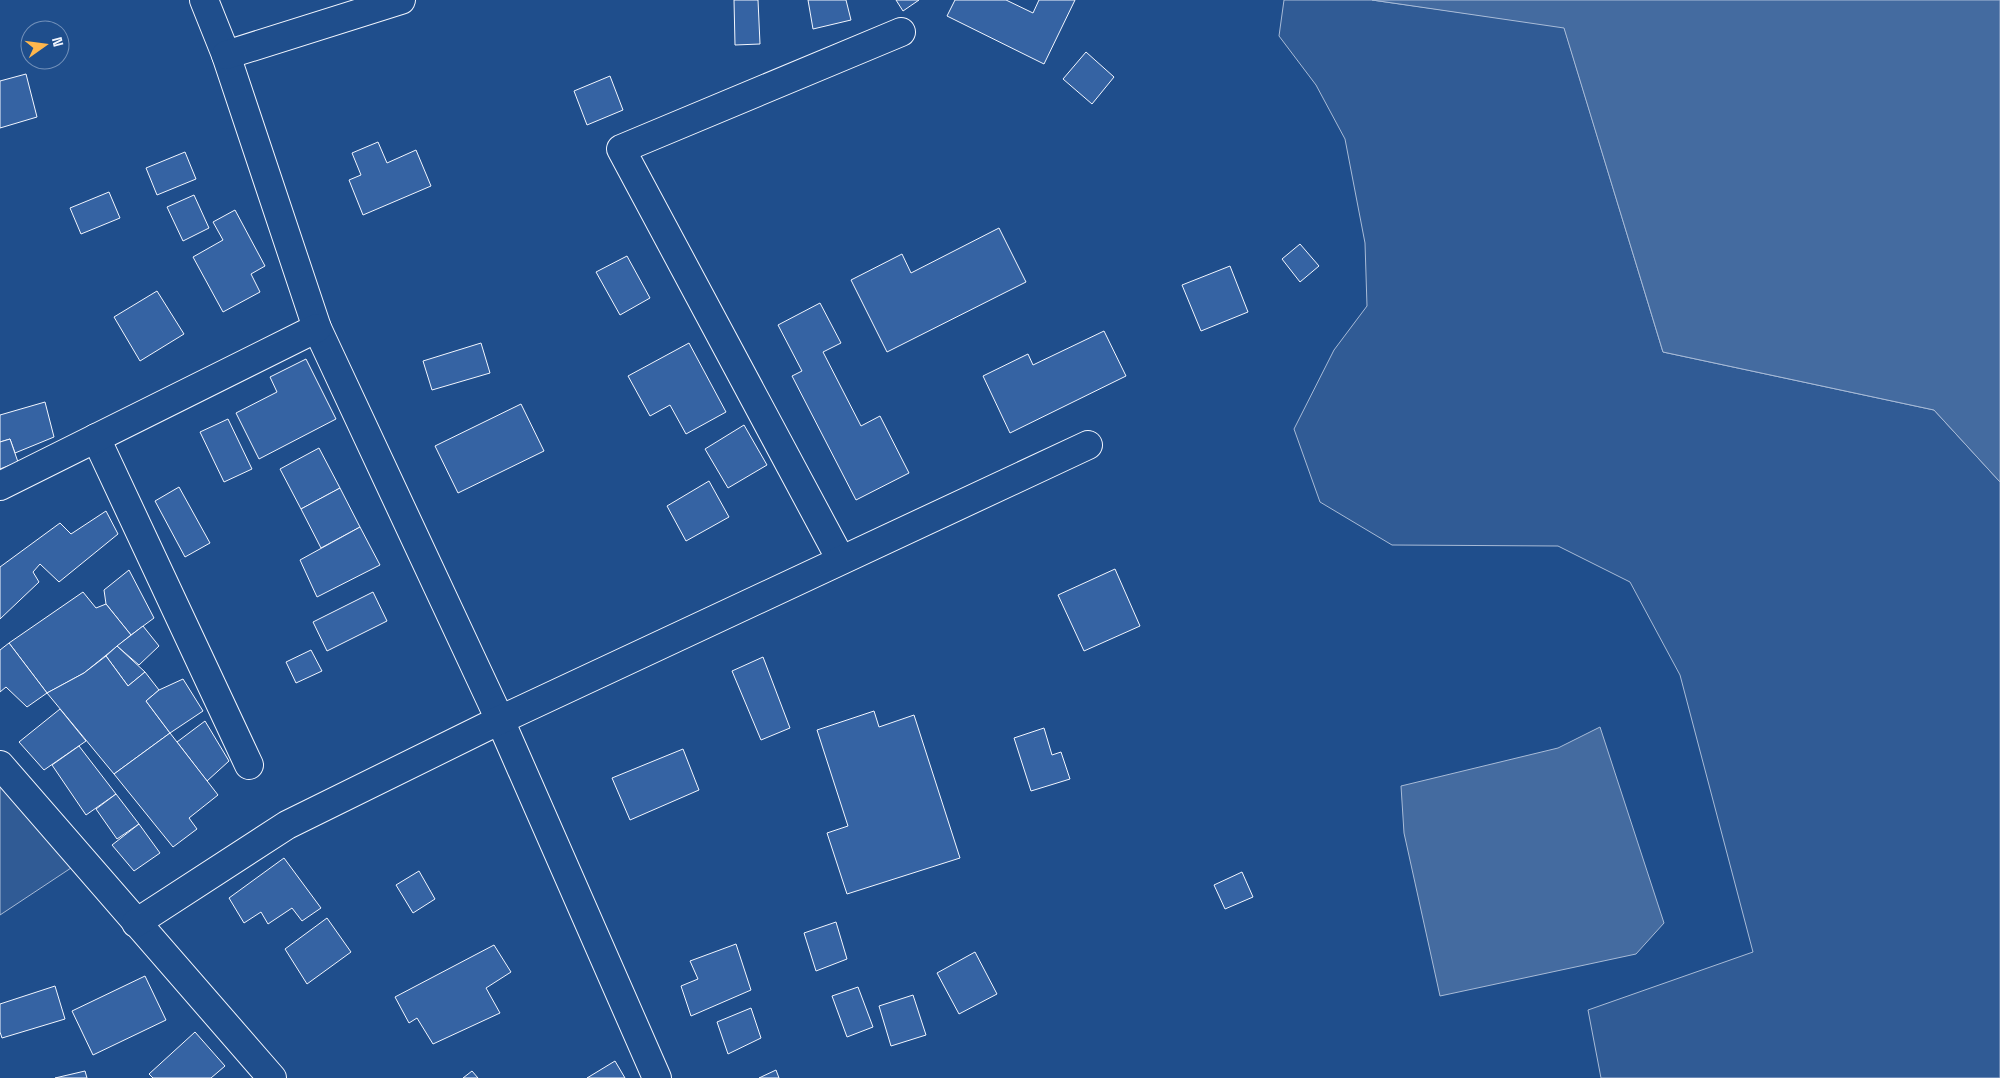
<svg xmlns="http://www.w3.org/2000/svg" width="2000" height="1078" font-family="'Space Grotesk',sans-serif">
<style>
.built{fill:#305b95;stroke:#a8bbd7}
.water{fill:#446ba0;stroke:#a8bbd7}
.building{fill:#3563a3;stroke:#f2f6ff}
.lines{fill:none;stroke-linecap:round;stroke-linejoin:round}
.minor-casing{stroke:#f2f6ff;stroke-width:30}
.minor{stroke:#1f4e8c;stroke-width:28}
</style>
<rect width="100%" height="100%" fill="#1f4e8c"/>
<g class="built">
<polygon points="1284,0 1372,0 1564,27 1663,352 1934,410 2000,482 2000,1078 1601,1078 1588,1010 1753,952 1680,675 1630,582 1558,546 1392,545 1320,502 1294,429 1334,350 1367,306 1365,243 1345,139 1316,85 1279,36"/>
<polygon points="0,785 74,866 0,915"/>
</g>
<g class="water">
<polygon points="1372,0 2000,0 2000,482 1934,410 1663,352 1564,28"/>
<polygon points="1600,727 1664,923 1636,954 1440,996 1404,833 1401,786 1558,748"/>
</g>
<g class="building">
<polygon points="734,0 758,0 760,44 735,45"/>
<polygon points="808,0 846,0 851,20 813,29"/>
<polygon points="896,0 919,0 903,11"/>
<polygon points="955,0 1006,0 1033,13 1039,0 1075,0 1044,64 947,16"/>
<polygon points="1086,52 1114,77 1092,104 1063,79"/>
<polygon points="26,74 37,117 0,128 0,81"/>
<polygon points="610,76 623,110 587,125 574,91"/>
<polygon points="378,142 387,163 416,150 431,186 363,215 349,180 361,175 352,153"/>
<polygon points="185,152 196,179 157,195 146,168"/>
<polygon points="109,192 120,218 81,234 70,208"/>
<polygon points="194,195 209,228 183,241 167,207"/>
<polygon points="235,210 265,266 251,274 260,292 223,312 193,257 223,240 213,222"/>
<polygon points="999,228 1026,282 887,352 851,280 902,254 911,273"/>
<polygon points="1300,244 1319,266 1300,282 1282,259"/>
<polygon points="627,256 650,298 620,315 596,272"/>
<polygon points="1230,266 1248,312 1201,331 1182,285"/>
<polygon points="157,291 184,334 140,361 114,317"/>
<polygon points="820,303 841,343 823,352 861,426 880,416 909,473 856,500 792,376 802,371 778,325"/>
<polygon points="1104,331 1126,376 1010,433 983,376 1028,354 1033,365"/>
<polygon points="481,343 490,373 432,390 423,361"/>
<polygon points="689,343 726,412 686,434 670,405 650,416 628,376"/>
<polygon points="306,359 336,419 259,459 236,413 277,392 270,377"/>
<polygon points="45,402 54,437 15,453 10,439 0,442 0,415"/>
<polygon points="521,404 544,451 458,493 435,446"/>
<polygon points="228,419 252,469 224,482 200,432"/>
<polygon points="744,425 767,465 728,488 705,449"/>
<polygon points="10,439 18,462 0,469 0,442"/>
<polygon points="319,448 340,488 301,509 280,469"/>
<polygon points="709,481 729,517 686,541 667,506"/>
<polygon points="179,487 210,543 185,557 155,501"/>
<polygon points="340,488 360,527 321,548 301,509"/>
<polygon points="106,511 118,534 59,582 40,564 33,572 39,582 0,619 0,567 60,523 71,534"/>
<polygon points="360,527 380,565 317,597 300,560"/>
<polygon points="1115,569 1140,626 1084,651 1058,595"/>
<polygon points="129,570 154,618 131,635 106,604 104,590"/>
<polygon points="83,592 96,608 106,604 131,635 84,673 47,693 9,643"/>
<polygon points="373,592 387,621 327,651 313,622"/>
<polygon points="143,626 159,646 139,665 117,646"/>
<polygon points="9,643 47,693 27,707 6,687 0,692 0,650"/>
<polygon points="117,646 145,672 128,686 106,656"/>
<polygon points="311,650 322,671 296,683 286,662"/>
<polygon points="106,656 128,686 145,672 159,690 146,701 170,733 114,774 47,693 84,673"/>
<polygon points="763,657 790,728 761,740 732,671"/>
<polygon points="183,679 203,711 170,733 146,701 159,690"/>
<polygon points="60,709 86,741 44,770 19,742"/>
<polygon points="874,711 879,727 914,715 960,858 847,894 827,833 848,826 817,730"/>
<polygon points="205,721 229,761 207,781 177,742"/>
<polygon points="1044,728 1052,755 1061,752 1070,779 1031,791 1014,738"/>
<polygon points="170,733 218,795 189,818 197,829 173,847 114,774"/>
<polygon points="79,746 116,794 86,815 52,765"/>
<polygon points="683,749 699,790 630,820 612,778"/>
<polygon points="116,794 139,824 117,839 96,809"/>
<polygon points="139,824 160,853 134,871 112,845"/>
<polygon points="284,858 321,908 302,921 292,908 268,924 261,912 244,923 229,898"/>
<polygon points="419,871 435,899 413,913 396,885"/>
<polygon points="1242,872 1253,897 1225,909 1214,885"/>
<polygon points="327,918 351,952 307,984 285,949"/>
<polygon points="836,922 847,959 816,971 804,933"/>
<polygon points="736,944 751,990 691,1016 681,986 698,979 690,961"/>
<polygon points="494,945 511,972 486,988 500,1013 433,1044 417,1018 409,1023 395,997"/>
<polygon points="975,952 997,994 959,1014 937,973"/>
<polygon points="145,976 166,1020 93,1055 72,1011"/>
<polygon points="55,986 65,1019 2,1038 0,1032 0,1004"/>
<polygon points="858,987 873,1027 847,1037 832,996"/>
<polygon points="913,995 926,1035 891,1046 879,1006"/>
<polygon points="751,1008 761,1038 728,1054 717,1022"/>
<polygon points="195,1032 225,1066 211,1078 153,1078 149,1074"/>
<polygon points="615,1061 625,1078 587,1078"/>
<polygon points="776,1070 779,1078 759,1078"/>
<polygon points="85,1071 87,1078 55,1078"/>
<polygon points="472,1071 478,1078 463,1078"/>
</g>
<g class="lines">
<g class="minor-casing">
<g id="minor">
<polyline points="204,0 226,55 317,328 500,720 657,1078"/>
<polyline points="226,55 401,0"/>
<polyline points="96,438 249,765"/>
<polyline points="0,486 317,328"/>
<polyline points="841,560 621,149 901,32"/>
<polyline points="0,765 272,1078"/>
<polyline points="136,923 287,825 500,720 1088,445"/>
</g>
</g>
<use href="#minor" class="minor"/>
</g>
<g transform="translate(45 45) rotate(76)"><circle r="24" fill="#1f4e8c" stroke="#7391ba"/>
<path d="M0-4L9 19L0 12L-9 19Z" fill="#ffb74d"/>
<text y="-8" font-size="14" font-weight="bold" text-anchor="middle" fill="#f2f6ff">N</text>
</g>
</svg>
